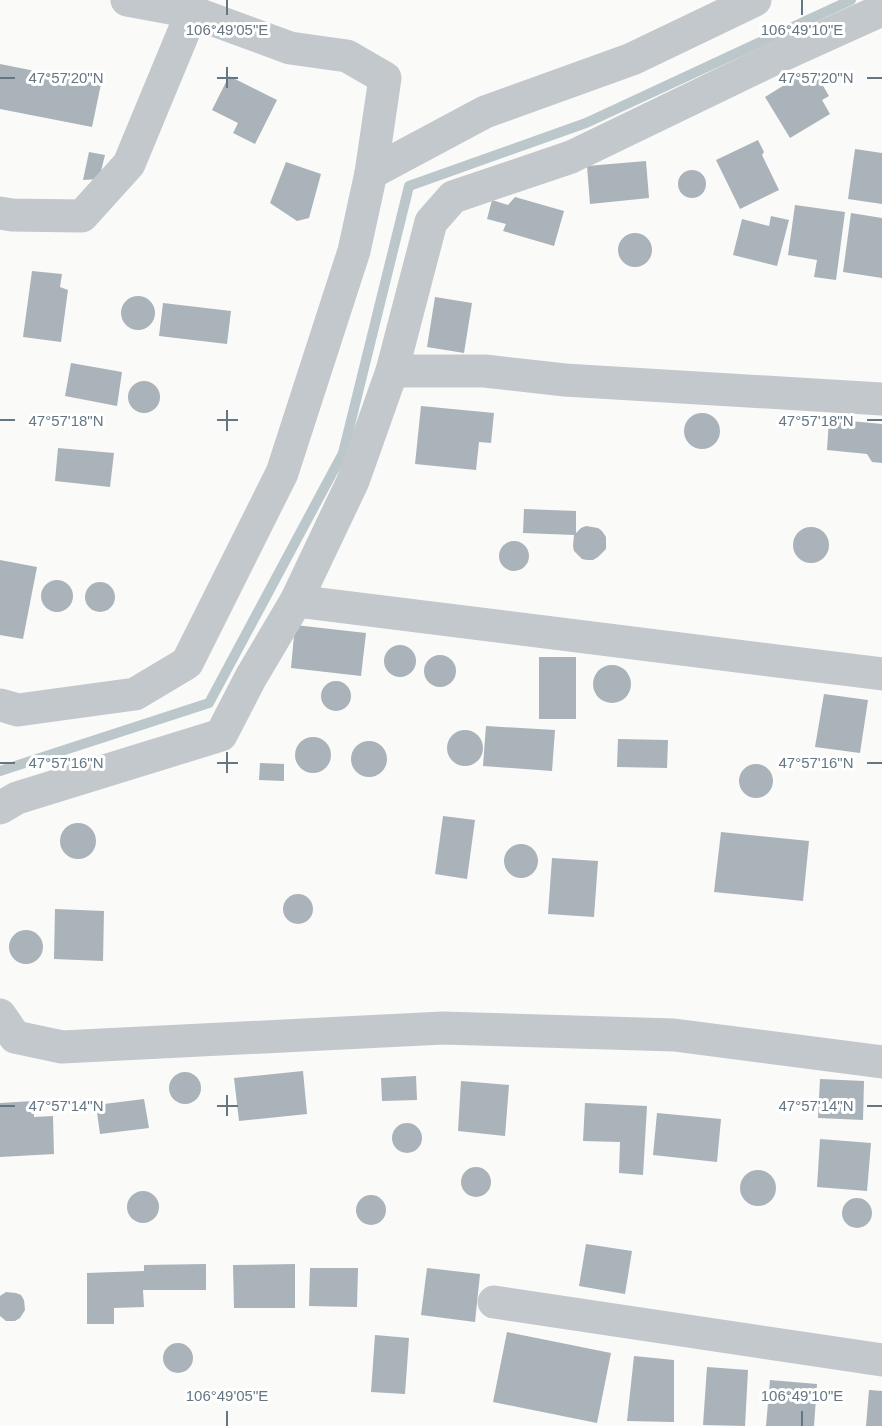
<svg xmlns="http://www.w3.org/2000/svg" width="882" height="1426" font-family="Helvetica,sans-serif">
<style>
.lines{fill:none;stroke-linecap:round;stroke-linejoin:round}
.stream{stroke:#bbc7cb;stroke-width:10}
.building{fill:#aab3b9}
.minor{stroke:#c3c8cc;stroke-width:33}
.ticks{fill:none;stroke:#657683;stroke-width:2}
.ticks-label{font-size:15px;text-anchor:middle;fill:#657683;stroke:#fff;stroke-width:6;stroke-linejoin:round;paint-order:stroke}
</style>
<rect width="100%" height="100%" fill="#fafaf8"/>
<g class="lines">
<polyline class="stream" points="0,771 209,703 343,453 409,186 586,123 851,0"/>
</g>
<g class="building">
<polygon points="0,64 101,84 92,127 0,109"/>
<polygon points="807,71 814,83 819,79 829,96 822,100 830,114 790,138 765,97"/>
<polygon points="229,76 277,100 255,144 233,133 238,123 212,110"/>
<polygon points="758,140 764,152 762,155 779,190 740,209 716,160"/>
<polygon points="855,149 882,153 882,204 848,199"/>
<polygon points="89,152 105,155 99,179 83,180"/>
<polygon points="646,161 649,198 590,204 587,166"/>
<polygon points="286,162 321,174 309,218 297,221 270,203"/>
<circle cx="692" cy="184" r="14"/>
<polygon points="515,197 564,211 554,246 503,231 506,224 487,219 492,200 508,205"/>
<polygon points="795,205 845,212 836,280 814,277 817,260 788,255"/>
<polygon points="851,213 882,218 882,278 843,272"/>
<polygon points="771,216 789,220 777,266 733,255 742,219 769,226"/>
<circle cx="635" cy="250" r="17"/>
<polygon points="32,271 62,274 60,287 68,290 61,342 23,337"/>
<circle cx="138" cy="313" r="17"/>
<polygon points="435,297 472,303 464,353 427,347"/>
<polygon points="163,303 231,311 227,344 159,336"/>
<polygon points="71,363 122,372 117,406 65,396"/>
<circle cx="144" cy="397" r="16"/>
<polygon points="421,406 494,413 491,443 479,442 476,470 415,464"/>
<circle cx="702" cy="431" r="18"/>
<polygon points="829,419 882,424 882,463 872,462 867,454 827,450"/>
<polygon points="58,448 114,453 110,487 55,481"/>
<polygon points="524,509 576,511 576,533 581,528 586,526 598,528 602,531 606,537 606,549 598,557 593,560 587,560 582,559 574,551 573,546 574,535 523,533"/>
<circle cx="811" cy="545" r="18"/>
<circle cx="514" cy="556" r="15"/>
<polygon points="0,560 37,567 23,639 0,635"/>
<circle cx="57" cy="596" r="16"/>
<circle cx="100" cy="597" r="15"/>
<polygon points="295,625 366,633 361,676 291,668"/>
<circle cx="400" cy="661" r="16"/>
<circle cx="440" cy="671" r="16"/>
<rect x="539" y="657" width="37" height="62"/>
<circle cx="612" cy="684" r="19"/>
<circle cx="336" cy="696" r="15"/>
<polygon points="824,694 868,700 860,753 815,747"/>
<polygon points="486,726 555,730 552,771 483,766"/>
<circle cx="465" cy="748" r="18"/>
<circle cx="313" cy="755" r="18"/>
<polygon points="618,739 668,740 667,768 617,767"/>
<circle cx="369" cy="759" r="18"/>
<polygon points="260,763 284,764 284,781 259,780"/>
<circle cx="756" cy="781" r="17"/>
<polygon points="443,816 475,820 467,879 435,874"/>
<circle cx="78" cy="841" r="18"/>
<polygon points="721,832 809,841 803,901 714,892"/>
<circle cx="521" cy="861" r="17"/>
<polygon points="552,858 598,861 594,917 548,914"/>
<circle cx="298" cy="909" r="15"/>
<polygon points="55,909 104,911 103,961 54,959"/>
<circle cx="26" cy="947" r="17"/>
<polygon points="303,1071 307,1114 239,1121 234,1078"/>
<circle cx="185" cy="1088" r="16"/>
<polygon points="416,1076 417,1100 382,1101 381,1078"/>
<polygon points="820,1079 864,1081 863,1120 818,1118"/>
<polygon points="461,1081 509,1085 505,1136 458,1131"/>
<polygon points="144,1099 149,1128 100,1134 96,1105"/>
<polygon points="33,1101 34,1117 53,1116 54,1154 0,1157 0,1103"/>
<polygon points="585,1103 647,1106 643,1175 619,1173 620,1142 583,1141"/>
<polygon points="657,1113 721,1119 717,1162 653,1155"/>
<circle cx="407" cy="1138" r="15"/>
<polygon points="820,1139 871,1143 867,1191 817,1187"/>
<circle cx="476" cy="1182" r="15"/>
<circle cx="758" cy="1188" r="18"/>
<circle cx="143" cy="1207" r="16"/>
<circle cx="371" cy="1210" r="15"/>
<circle cx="857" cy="1213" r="15"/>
<polygon points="586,1244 632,1251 625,1294 579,1286"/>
<polygon points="206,1264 206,1290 143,1290 144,1307 114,1308 114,1324 87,1324 87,1273 144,1271 144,1265"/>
<polygon points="295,1264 295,1308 234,1308 233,1265"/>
<polygon points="310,1268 358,1268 357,1307 309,1306"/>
<polygon points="427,1268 480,1274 475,1322 421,1315"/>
<polygon points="6,1292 16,1293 21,1295 24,1300 25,1310 20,1318 15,1321 6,1321 0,1316 0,1296"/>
<polygon points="507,1332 611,1353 597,1423 493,1402"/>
<polygon points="375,1335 409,1338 405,1394 371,1392"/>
<circle cx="178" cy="1358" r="15"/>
<polygon points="634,1356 674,1360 674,1422 627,1421"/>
<polygon points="707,1367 748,1370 745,1426 703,1425"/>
<polygon points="770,1380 817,1384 814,1426 766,1426"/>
<polygon points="869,1390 882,1391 882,1426 866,1426"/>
</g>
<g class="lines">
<g class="minor">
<polyline points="127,0 192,12 290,48 347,56 385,78 371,173 485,112 632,59 755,0"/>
<polyline points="0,213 12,215 82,216 129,164 192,12"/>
<polyline points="392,371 485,371 565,380 882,399"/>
<polyline points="296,601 882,674"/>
<polyline points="0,705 18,710 135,694 187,663 282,473 354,251 371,173"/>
<polyline points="0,808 17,798 221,735 251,677 296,601 353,481 392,371 431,222 453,197 571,157 778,57 882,10"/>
<polyline points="0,1015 15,1037 62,1047 443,1028 674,1035 882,1062"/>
<polyline points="494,1302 882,1360"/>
</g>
</g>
<path class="ticks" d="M227,0V15M802,0V15M227,67V88M0,78H15M217,78H238M867,78H882M227,410V431M0,420H15M217,420H238M867,420H882M227,752V773M0,763H15M217,763H238M867,763H882M227,1095V1116M0,1106H15M217,1106H238M867,1106H882M227,1411V1426M802,1411V1426"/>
<g class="ticks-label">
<text x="227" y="35">106°49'05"E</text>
<text x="802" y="35">106°49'10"E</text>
<text x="66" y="83">47°57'20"N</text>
<text x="816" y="83">47°57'20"N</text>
<text x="66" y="426">47°57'18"N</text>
<text x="816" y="426">47°57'18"N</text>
<text x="66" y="768">47°57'16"N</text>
<text x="816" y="768">47°57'16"N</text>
<text x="66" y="1111">47°57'14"N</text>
<text x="816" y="1111">47°57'14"N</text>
<text x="227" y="1401">106°49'05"E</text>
<text x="802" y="1401">106°49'10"E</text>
</g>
</svg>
